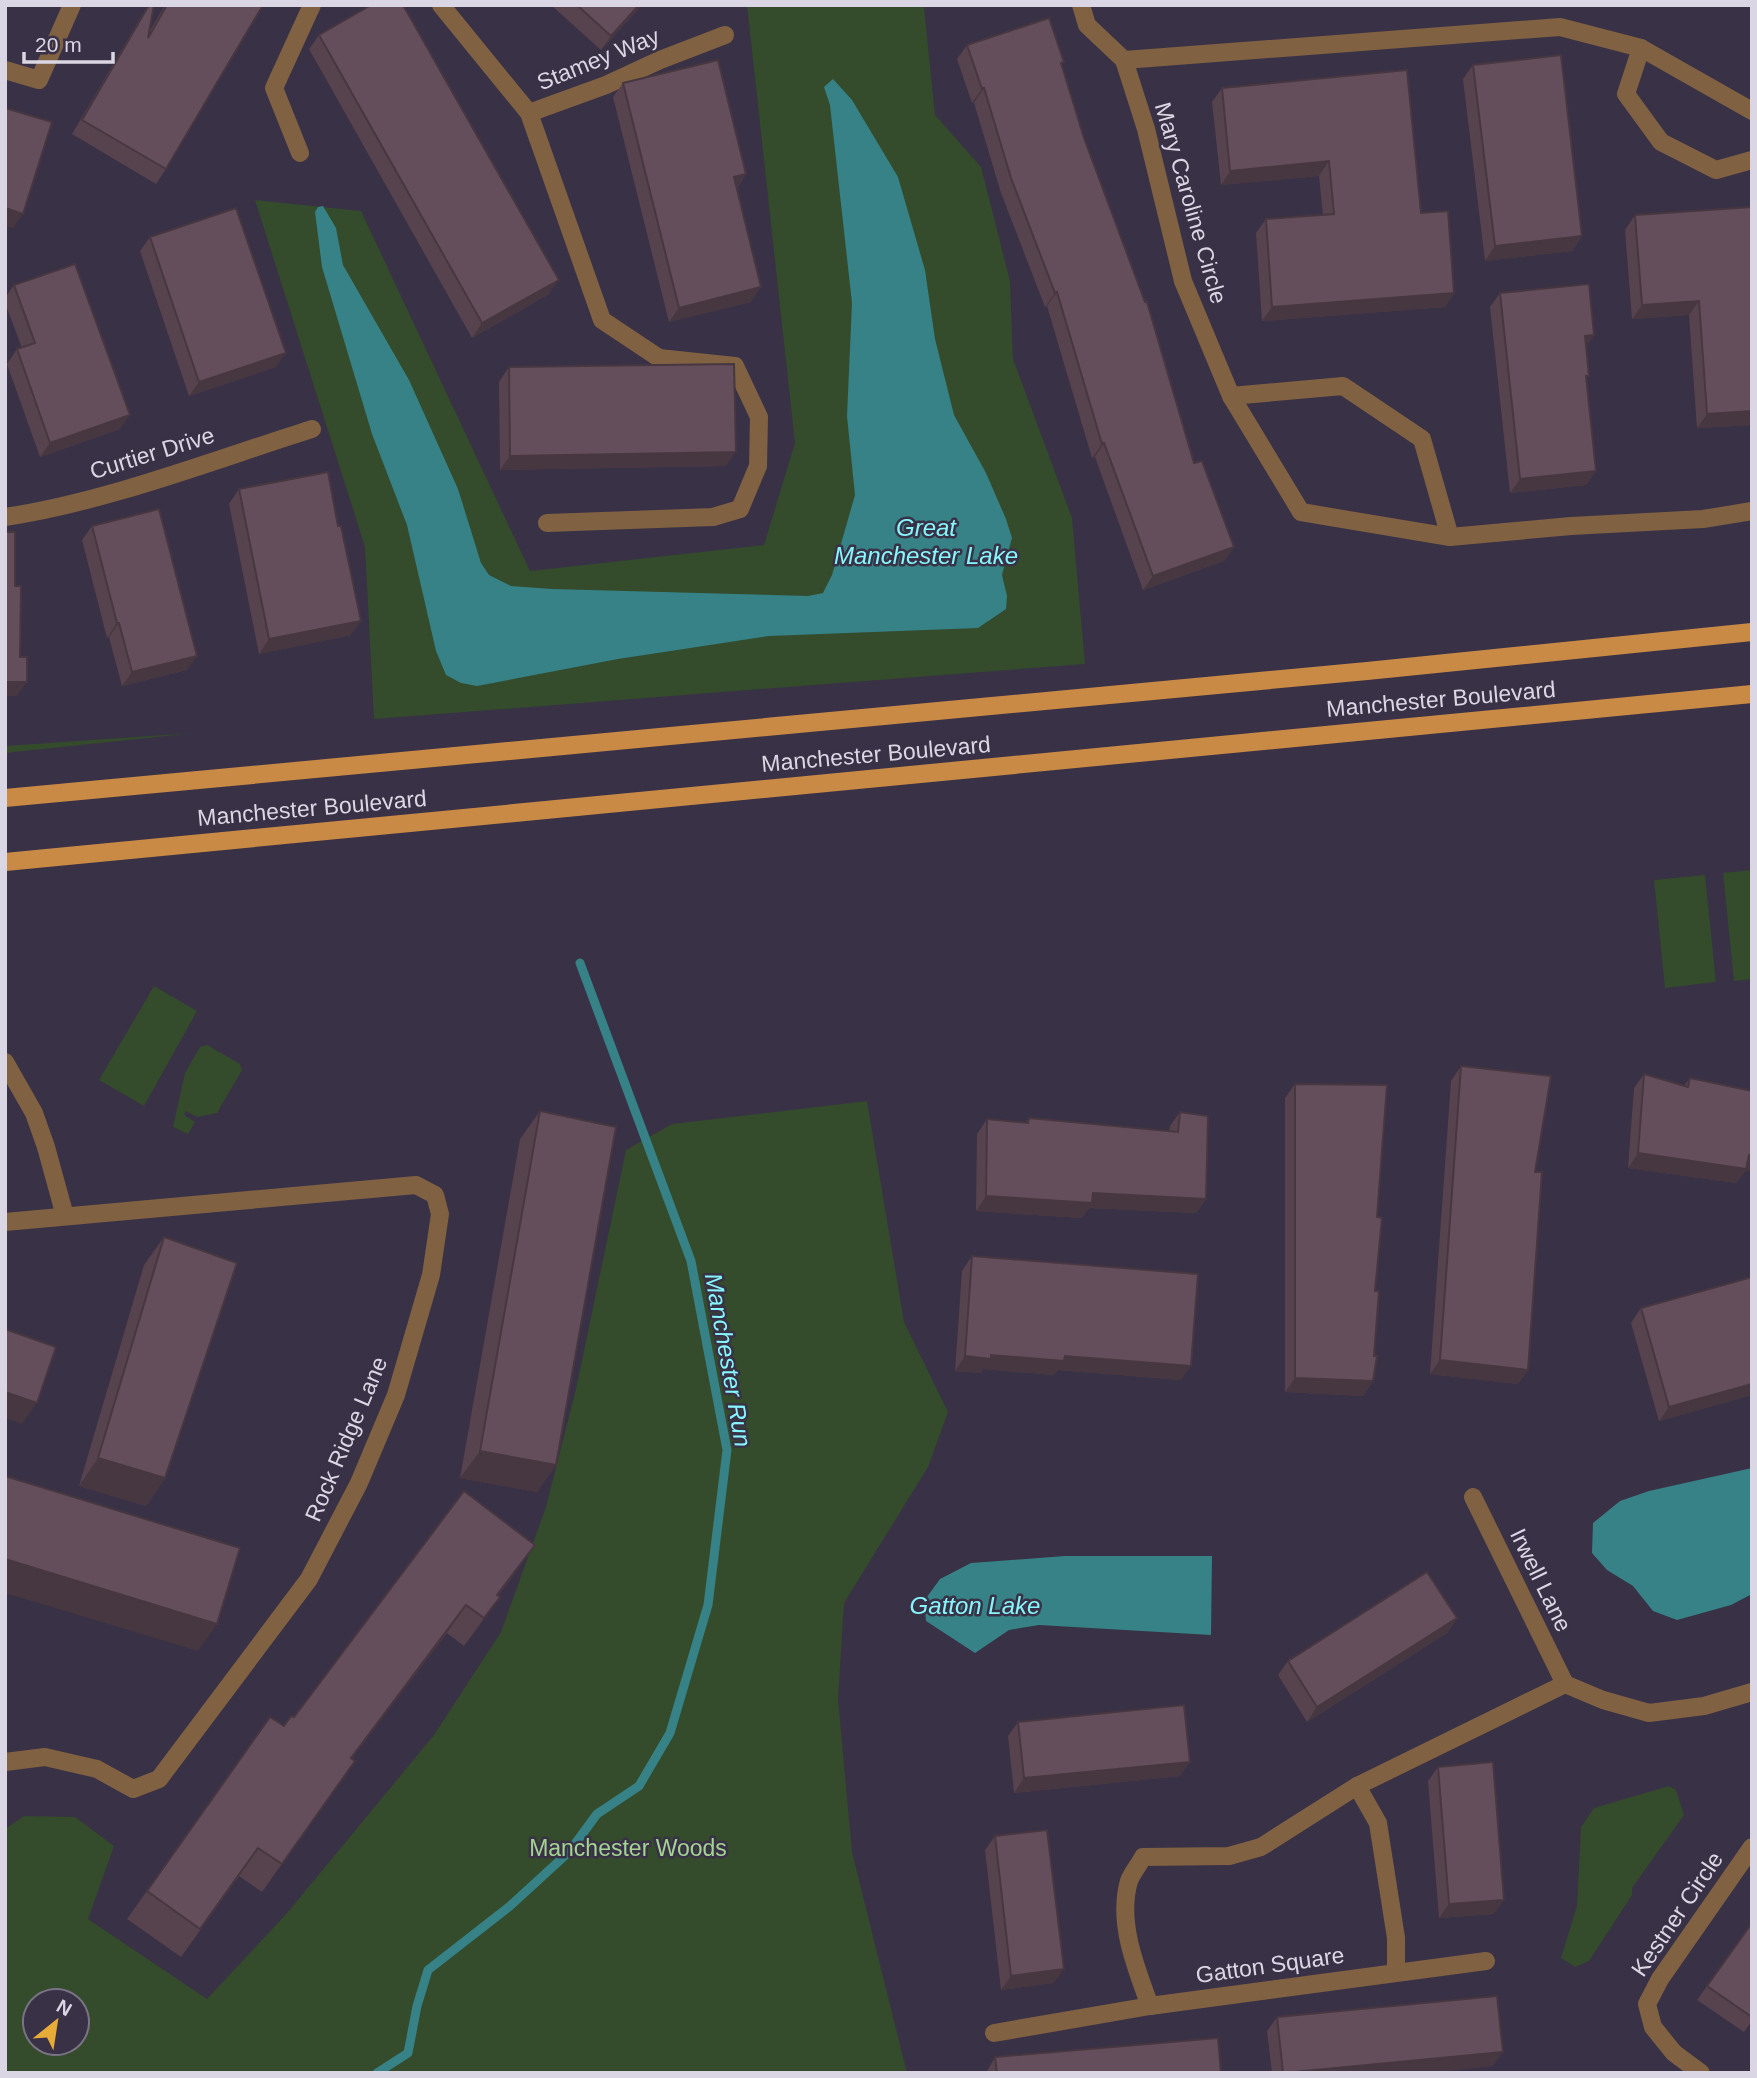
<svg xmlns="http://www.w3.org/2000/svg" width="1757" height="2078" font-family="Arial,sans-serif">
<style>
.green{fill:#344b2c;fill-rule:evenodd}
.water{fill:#368286}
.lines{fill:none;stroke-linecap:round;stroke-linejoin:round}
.stream{stroke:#368286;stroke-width:9}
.street{stroke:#806142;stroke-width:18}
.primary{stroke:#c98a46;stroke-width:18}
.wall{fill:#57434e}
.shaded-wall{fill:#473740}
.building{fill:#654e5b;stroke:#473740;stroke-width:2}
.labels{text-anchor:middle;stroke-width:5;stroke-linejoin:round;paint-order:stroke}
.street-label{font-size:23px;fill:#dbd6e4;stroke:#393146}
.park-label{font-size:23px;fill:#a3d491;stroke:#393146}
.water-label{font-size:24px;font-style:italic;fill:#85f7fd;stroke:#393146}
</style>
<rect width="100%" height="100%" fill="#393146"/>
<g class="green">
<polygon points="747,5 924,7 935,115 981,167 1010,281 1013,359 1072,518 1085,664 374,719 365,547 255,200 361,211 530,571 764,545 795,443"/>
<polygon points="194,733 5,753 5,746"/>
<polygon points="1752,870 1752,979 1734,981 1723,873"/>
<polygon points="1705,875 1716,982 1665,988 1654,880"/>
<polygon points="154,986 197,1011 144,1106 99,1080"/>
<polygon points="207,1045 240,1064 242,1070 217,1113 197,1117 186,1111 184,1115 195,1122 188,1134 173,1127 185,1073 200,1047"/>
<path d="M867,1101L904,1322L948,1412L928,1467L844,1603L838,1699L852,1852L907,2073H5V1829L24,1816L75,1817L114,1846L88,1919L207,1999L287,1913L434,1735L501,1632L546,1507L576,1389L626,1150L672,1124ZM35,2001H77V2043H35Z"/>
<polygon points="1669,1786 1676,1790 1684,1815 1632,1888 1632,1895 1589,1961 1575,1967 1561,1958 1577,1906 1581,1827 1594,1808"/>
</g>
<g class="water">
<polygon points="833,79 852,100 898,177 925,270 935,339 954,415 986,473 1006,519 1012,538 1002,575 1007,596 1006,609 978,628 769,636 618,659 477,686 461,683 446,675 436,651 407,525 372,434 322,267 315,212 318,207 323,206 336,228 343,265 409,380 458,489 481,563 489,575 511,586 552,589 808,596 823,593 832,575 855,495 847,416 852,303 830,105 824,87"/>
<polygon points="1752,1468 1752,1594 1731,1605 1677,1620 1653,1611 1633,1586 1607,1570 1592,1553 1593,1523 1620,1501 1649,1491"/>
<polygon points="1065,1556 1212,1556 1211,1635 1039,1625 1009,1630 975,1653 926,1621 924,1601 940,1579 971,1563"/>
</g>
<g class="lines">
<polyline class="stream" points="377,2073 408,2053 417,2006 428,1970 510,1906 569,1852 597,1814 639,1786 670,1733 708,1605 727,1450 691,1261 580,963"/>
<g class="street">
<polyline points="441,5 529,113 602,320 659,358 735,366 759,417 758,466 740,509 713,517 547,523"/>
<polyline points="1081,5 1087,25 1124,60 1560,27 1641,48 1626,94 1661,142 1716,170 1752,160"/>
<polyline points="1641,48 1752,111"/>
<polyline points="1124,60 1146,129 1183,281 1231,396 1343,386 1422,439 1450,537"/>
<polyline points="5,70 39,80 72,5"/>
<polyline points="529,113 606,85 660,60 725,35"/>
<polyline points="300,153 274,88 312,5"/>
<polyline points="1231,396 1301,512 1450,537 1571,526 1703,519 1752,511"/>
<path d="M5,517C106,502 214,460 312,429"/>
<polyline points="5,1062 34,1113 46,1147 65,1216"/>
<polyline points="5,1222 416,1185 435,1195 440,1214 431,1275 396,1395 359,1483 309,1579 159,1779 133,1789 97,1769 45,1757 5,1762"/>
<polyline points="1473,1497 1565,1684"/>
<polyline points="1565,1684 1603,1700 1649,1713 1704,1706 1752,1692"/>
<polyline points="1357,1786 1378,1823 1396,1938 1396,1971"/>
<path d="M1150,2006C1136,1968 1117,1922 1129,1881C1132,1873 1139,1865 1143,1857L1229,1856L1261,1847L1357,1786L1565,1684"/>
<polyline points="994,2033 1150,2006 1486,1961"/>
<polyline points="1701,2073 1674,2053 1653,2027 1647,2004 1660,1979 1752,1847"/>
</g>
<g class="primary">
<polyline points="5,798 1367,671 1752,632"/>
<polyline points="5,862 1752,694"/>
</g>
</g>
<g class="wall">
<polygon points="149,5 148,34 165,5 263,5 166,169 156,184 72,134 141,17"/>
<polygon points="551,5 642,5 601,50"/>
<polygon points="319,35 549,294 472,338 309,49"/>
<polygon points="967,45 1064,62 1061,65 1084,138 1194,463 1234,547 1224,561 1143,590 1095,457 1092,458 1047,306 1045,307 1001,193 974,103 972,103 957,59"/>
<polygon points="1473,65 1582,236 1572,251 1485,261 1463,79"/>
<polygon points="623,83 746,174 737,188 751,302 669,322 613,97"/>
<polygon points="1222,88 1421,213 1454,293 1445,307 1262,321 1256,233 1266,219 1323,215 1319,176 1221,185 1212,102"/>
<polygon points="1752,207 1752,425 1697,428 1689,315 1632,319 1625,230 1635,215"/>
<polygon points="150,237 276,367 189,396 140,251"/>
<polygon points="14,285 120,429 40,457 7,364 17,349 22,348 5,303 5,298"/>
<polygon points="1500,293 1594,335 1586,346 1587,380 1596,471 1586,485 1510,493 1490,307"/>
<polygon points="509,367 726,466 500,470 499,382"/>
<polygon points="239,489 338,526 351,635 259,654 229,504"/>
<polygon points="92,526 187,670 122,686 109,637 107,638 82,540"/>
<polygon points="1461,1066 1535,1172 1528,1370 1518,1384 1430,1374 1451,1081"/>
<polygon points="1644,1074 1684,1086 1690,1078 1745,1171 1736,1183 1628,1168 1634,1088"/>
<polygon points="1295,1084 1377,1217 1373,1381 1363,1396 1285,1392 1285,1098"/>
<polygon points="540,1111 556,1465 537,1492 460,1478 520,1139"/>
<polygon points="1180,1112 1206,1199 1196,1213 1089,1208 1082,1218 976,1211 977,1134 987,1119 1026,1122 1029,1118 1169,1131 1170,1126"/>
<polygon points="164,1237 165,1478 146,1506 79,1486 144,1265"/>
<polygon points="972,1256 1181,1380 1058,1370 1054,1375 983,1369 981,1373 955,1371 962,1271"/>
<polygon points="1641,1308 1752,1395 1659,1421 1631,1323"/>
<polygon points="515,1573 498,1596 480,1625 464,1646 447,1633 352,1758 355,1761 262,1892 239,1876 181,1957 127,1919 270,1717 284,1726 294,1717"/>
<polygon points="1457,1618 1447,1633 1307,1722 1278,1675 1288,1661"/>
<polygon points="1018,1722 1180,1776 1014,1793 1008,1736"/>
<polygon points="1438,1767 1494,1914 1439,1918 1428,1781"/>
<polygon points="995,1836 1054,1983 1001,1990 985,1850"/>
<polygon points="1752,1923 1752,2021 1744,2032 1697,2000"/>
<polygon points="1277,2017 1493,2066 1424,2073 1272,2073 1267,2031"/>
<polygon points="995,2057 1221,2073 986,2073"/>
</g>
<g class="shaded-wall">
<polygon points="639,5 642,5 601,50 611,36"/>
<polygon points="984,88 974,103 972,103 982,89"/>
<polygon points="1329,161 1319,176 1221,185 1230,171"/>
<polygon points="746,174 736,188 734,177"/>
<polygon points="5,208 23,214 13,228 5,226"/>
<polygon points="1582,236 1572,251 1485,261 1495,246"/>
<polygon points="559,280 549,294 472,338 482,323"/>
<polygon points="761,287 751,302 669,322 679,308"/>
<polygon points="1057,292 1047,306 1045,307 1055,293"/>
<polygon points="1454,293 1445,307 1262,321 1272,307"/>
<polygon points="1699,301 1689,315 1632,319 1642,305"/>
<polygon points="1594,335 1584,349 1585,336"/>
<polygon points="286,353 276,367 189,396 199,382"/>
<polygon points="1752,411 1752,425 1697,428 1707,414"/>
<polygon points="130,415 120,429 40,457 50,443"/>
<polygon points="1104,443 1095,457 1092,458 1102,444"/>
<polygon points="736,452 726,466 500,470 510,456"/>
<polygon points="1596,471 1586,485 1510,493 1520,479"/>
<polygon points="1234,547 1224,561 1143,590 1153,576"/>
<polygon points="361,621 351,635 259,654 269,639"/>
<polygon points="117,623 119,623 109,637 107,638"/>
<polygon points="197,656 187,670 122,686 132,672"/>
<polygon points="5,682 27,682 17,696 5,696"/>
<polygon points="1638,1153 1749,1155 1752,1156 1752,1172 1745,1171 1736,1183 1628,1168"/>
<polygon points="1093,1193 1206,1199 1196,1213 1089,1208 1082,1218 976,1211 986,1196"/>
<polygon points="991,1355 1065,1356 1191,1366 1181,1380 1058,1370 1054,1375 983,1369 981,1373 955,1371 965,1356"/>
<polygon points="1440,1360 1528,1370 1518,1384 1430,1374"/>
<polygon points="1295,1378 1373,1381 1363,1396 1285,1392"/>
<polygon points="1752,1384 1752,1395 1659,1421 1669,1407"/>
<polygon points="5,1392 37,1403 22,1424 5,1418"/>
<polygon points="480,1451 556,1465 537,1492 460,1478"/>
<polygon points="98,1458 165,1478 146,1506 79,1486"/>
<polygon points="535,1545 515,1573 482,1617 497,1595"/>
<polygon points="5,1559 217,1624 198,1651 5,1593"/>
<polygon points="500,1597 480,1625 464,1646 484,1618"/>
<polygon points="466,1605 447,1633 331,1786 351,1758"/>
<polygon points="1457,1618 1447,1633 1307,1722 1317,1707"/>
<polygon points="1190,1762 1180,1776 1014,1793 1024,1778"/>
<polygon points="1504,1900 1494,1914 1439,1918 1449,1904"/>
<polygon points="1064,1969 1054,1983 1001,1990 1011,1976"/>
<polygon points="1503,2052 1493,2066 1424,2073 1288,2073"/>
</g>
<g class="building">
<polygon points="149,5 154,5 148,38 167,5 263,5 166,169 82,120"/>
<polygon points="371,5 403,5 559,280 482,323 319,35"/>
<polygon points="577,5 639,5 611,36"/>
<polygon points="1049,18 1064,62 1061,63 1084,138 1145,302 1147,302 1194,463 1202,461 1234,547 1153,576 1104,443 1102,444 1057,292 1055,293 1011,178 984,88 982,89 967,45"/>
<polygon points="1561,55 1582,236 1495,246 1473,65"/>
<polygon points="718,60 746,174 734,177 761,287 679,308 623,83"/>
<polygon points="1407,70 1421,213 1448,211 1454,293 1272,307 1266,219 1334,214 1329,161 1230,171 1222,88"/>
<polygon points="5,108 52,122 23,214 5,208"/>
<polygon points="1752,207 1752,411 1707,414 1699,301 1642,305 1635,215"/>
<polygon points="236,208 286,353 199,382 150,237"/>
<polygon points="75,264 130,415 50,443 17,349 35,343 14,285"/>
<polygon points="1589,284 1594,335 1585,336 1589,376 1586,376 1596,471 1520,479 1500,293"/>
<polygon points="734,364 736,452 510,456 509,367"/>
<polygon points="328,472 338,526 341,526 361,621 269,639 239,489"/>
<polygon points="159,509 197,656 132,672 119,623 117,623 92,526"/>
<polygon points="5,532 15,532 15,586 21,586 20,657 27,657 27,682 5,682"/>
<polygon points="1461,1066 1551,1076 1535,1172 1542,1172 1528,1370 1440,1360"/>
<polygon points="1644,1074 1688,1087 1690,1078 1752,1091 1752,1156 1749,1155 1746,1169 1638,1153"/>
<polygon points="1295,1084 1387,1085 1377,1217 1382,1218 1375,1291 1379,1291 1374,1356 1377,1356 1373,1381 1295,1378"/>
<polygon points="540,1111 616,1127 556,1465 480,1451"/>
<polygon points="1180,1112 1208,1116 1206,1199 1093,1193 1092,1203 986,1196 987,1119 1028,1123 1029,1118 1178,1132"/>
<polygon points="164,1237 237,1263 165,1478 98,1458"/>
<polygon points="972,1256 1198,1274 1191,1366 1065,1356 1064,1361 991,1355 991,1359 965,1356"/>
<polygon points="1752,1277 1752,1384 1669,1407 1641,1308"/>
<polygon points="5,1329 56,1347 37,1403 5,1392"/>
<polygon points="5,1476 240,1548 217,1624 5,1559"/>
<polygon points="464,1491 535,1545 497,1595 500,1597 484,1618 466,1605 351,1758 355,1761 282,1864 258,1848 200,1929 147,1891 270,1717 284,1726 291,1716 294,1717"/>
<polygon points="1427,1572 1457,1618 1317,1707 1288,1661"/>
<polygon points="1184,1705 1190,1762 1024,1778 1018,1722"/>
<polygon points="1493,1762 1504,1900 1449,1904 1438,1767"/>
<polygon points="1047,1830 1064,1969 1011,1976 995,1836"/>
<polygon points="1752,1923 1752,2017 1707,1986"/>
<polygon points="1497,1996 1503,2052 1283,2073 1277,2017"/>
<polygon points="1218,2038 1221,2073 997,2073 995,2057"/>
</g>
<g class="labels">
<g class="street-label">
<text transform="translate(598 59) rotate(-22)" y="8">Stamey Way</text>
<text transform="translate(1191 203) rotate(74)" y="8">Mary Caroline Circle</text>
<text transform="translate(152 453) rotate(-17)" y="8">Curtier Drive</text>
<text transform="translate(1441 699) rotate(-5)" y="8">Manchester Boulevard</text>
<text transform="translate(876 754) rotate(-5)" y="8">Manchester Boulevard</text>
<text transform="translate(312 808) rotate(-5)" y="8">Manchester Boulevard</text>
<text transform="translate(346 1439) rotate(-67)" y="8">Rock Ridge Lane</text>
<text transform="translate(1541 1580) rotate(64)" y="8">Irwell Lane</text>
<text transform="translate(1677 1914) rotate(-56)" y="8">Kestner Circle</text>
<text transform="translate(1270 1965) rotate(-8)" y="8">Gatton Square</text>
</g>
<g class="park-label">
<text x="628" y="1856">Manchester Woods</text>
</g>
<g class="water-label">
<text x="926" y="536">Great<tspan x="926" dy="28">Manchester Lake</tspan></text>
<text transform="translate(728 1360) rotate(80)" y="8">Manchester Run</text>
<text x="975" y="1614">Gatton Lake</text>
</g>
</g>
<rect width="1757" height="2078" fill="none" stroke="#dbd6e4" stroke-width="14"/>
<g transform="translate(56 2022) rotate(30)"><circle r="33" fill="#393146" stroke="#7a7385" stroke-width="2"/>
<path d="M0-5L12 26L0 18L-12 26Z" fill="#e7ac37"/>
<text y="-10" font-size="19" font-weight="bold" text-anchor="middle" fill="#dbd6e4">N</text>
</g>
<path d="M24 52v10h89v-10" fill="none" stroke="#dbd6e4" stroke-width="3.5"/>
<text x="35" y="52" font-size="21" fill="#dbd6e4" stroke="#393146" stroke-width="5" paint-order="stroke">20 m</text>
</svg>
